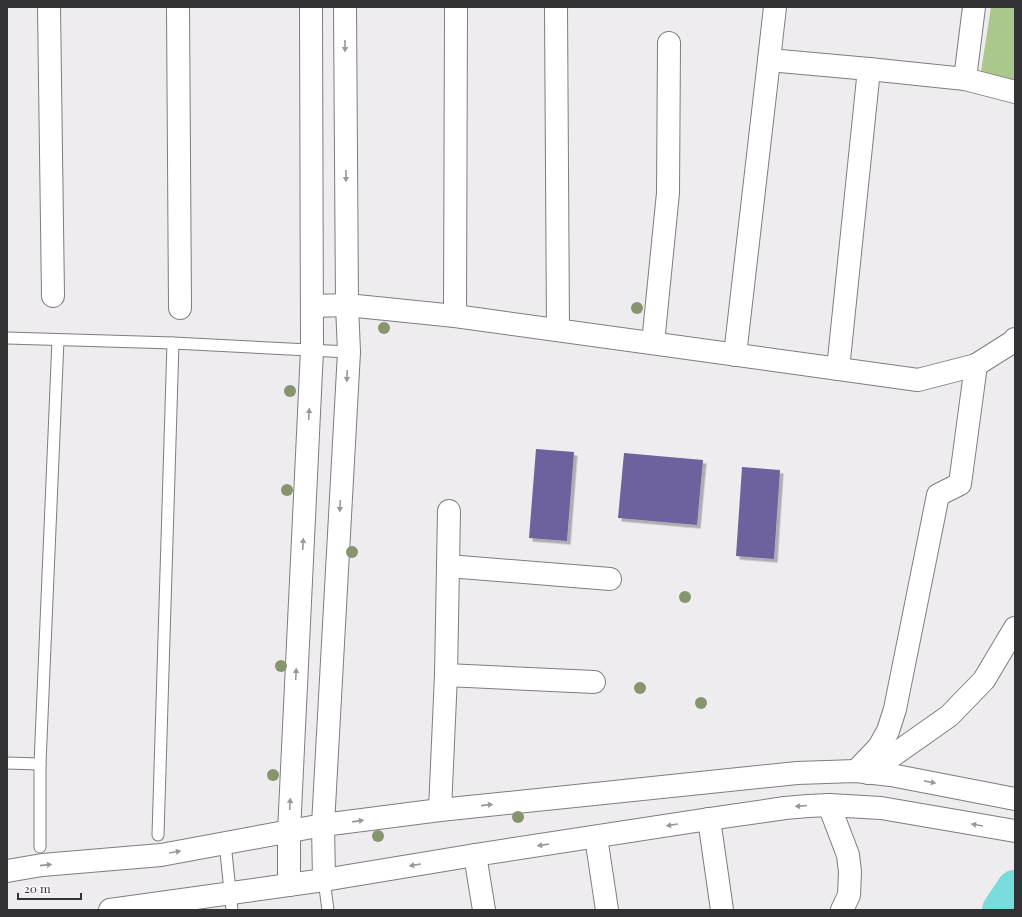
<svg xmlns="http://www.w3.org/2000/svg" width="1022" height="917" font-family="'Playfair Display',serif">
<style>
.green{fill:#aac88b}
.lines{fill:none;stroke-linecap:round;stroke-linejoin:round}
.river{stroke:#78dbdc;stroke-width:38}
.building{fill:#6e629e;filter:url(#shadow)}
.lane-casing{stroke:#7f7c80;stroke-width:13}
.street-casing{stroke:#7f7c80;stroke-width:24}
.secondary-casing{stroke:#7f7c80;stroke-width:24}
.lane{stroke:#fff;stroke-width:11}
.street{stroke:#fff;stroke-width:22}
.secondary{stroke:#fff;stroke-width:22}
.tree{fill:#87956f}
.oneway{fill:#989899}
</style>
<defs>
<filter id="shadow"><feDropShadow dx="3.5" dy="3.5" stdDeviation="0" flood-color="#0004"/></filter>
</defs>
<rect width="100%" height="100%" fill="#efecf0"/>
<polygon class="green" points="991,7 1015,7 1015,80 980,78"/>
<g class="lines">
<polyline class="river" points="1001,910 1015,889"/>
</g>
<g class="building">
<polygon points="536,449 574,452 567,541 529,538"/>
<polygon points="624,453 703,460 697,525 618,518"/>
<polygon points="742,467 780,470 774,559 736,556"/>
</g>
<g class="lines">
<g class="lane-casing">
<g id="lane">
<polyline points="7,338 173,343 349,352"/>
<polyline points="7,763 40,764"/>
<polyline points="158,835 173,343"/>
<polyline points="225,843 232,910"/>
<polyline points="40,847 40,764 58,340"/>
<polyline points="324,880 328,910"/>
</g>
</g>
<g class="street-casing">
<g id="street">
<polyline points="49,7 53,296"/>
<polyline points="178,7 180,308"/>
<polyline points="556,7 558,330"/>
<polyline points="769,60 869,69 965,79 1015,92"/>
<polyline points="965,79 974,7"/>
<polyline points="455,316 456,7"/>
<polyline points="653,343 668,193 669,43"/>
<polyline points="735,355 769,60 775,7"/>
<polyline points="838,369 869,69"/>
<polyline points="448,566 610,579"/>
<polyline points="446,675 594,682"/>
<polyline points="856,771 879,747 888,731 895,709 938,495 960,484 976,365"/>
<polyline points="868,773 949,716 984,680 1015,628"/>
<polyline points="829,805 848,855 850,872 849,895 842,910"/>
<polyline points="440,810 446,675 449,511"/>
<polyline points="709,819 722,910"/>
<polyline points="596,837 607,910"/>
<polyline points="475,855 484,910"/>
</g>
</g>
<g class="secondary-casing">
<g id="secondary">
<polyline points="312,306 347,305 455,316 918,380 976,365 1014,341 1015,339"/>
<polyline points="7,871 42,865 161,855 323,825 440,810 797,773 856,771 891,775 1015,799"/>
<polyline points="324,880 323,825 349,352 347,305 345,7"/>
<polyline points="289,885 289,832 312,350 311,7"/>
<polyline points="110,910 324,880 475,855 709,819 785,808 808,806 829,805 881,808 1015,831"/>
</g>
</g>
<use href="#lane" class="lane"/>
<use href="#street" class="street"/>
<use href="#secondary" class="secondary"/>
</g>
<g class="tree">
<circle cx="637" cy="308" r="6"/>
<circle cx="384" cy="328" r="6"/>
<circle cx="290" cy="391" r="6"/>
<circle cx="287" cy="490" r="6"/>
<circle cx="352" cy="552" r="6"/>
<circle cx="685" cy="597" r="6"/>
<circle cx="281" cy="666" r="6"/>
<circle cx="640" cy="688" r="6"/>
<circle cx="701" cy="703" r="6"/>
<circle cx="273" cy="775" r="6"/>
<circle cx="518" cy="817" r="6"/>
<circle cx="378" cy="836" r="6"/>
</g>
<defs><path id="oneway-solid" d="M-6-.8H1V-3.2L6.5 0L1 3.2V.8H-6Z"/></defs>
<g class="oneway">
<use href="#oneway-solid" transform="translate(345 46) rotate(90)"/>
<use href="#oneway-solid" transform="translate(346 176) rotate(90)"/>
<use href="#oneway-solid" transform="translate(347 376) rotate(93)"/>
<use href="#oneway-solid" transform="translate(309 414) rotate(-87)"/>
<use href="#oneway-solid" transform="translate(340 506) rotate(93)"/>
<use href="#oneway-solid" transform="translate(303 544) rotate(-87)"/>
<use href="#oneway-solid" transform="translate(296 674) rotate(-87)"/>
<use href="#oneway-solid" transform="translate(930 782) rotate(11)"/>
<use href="#oneway-solid" transform="translate(290 804) rotate(-87)"/>
<use href="#oneway-solid" transform="translate(487 805) rotate(-6)"/>
<use href="#oneway-solid" transform="translate(801 806) rotate(175)"/>
<use href="#oneway-solid" transform="translate(358 821) rotate(-8)"/>
<use href="#oneway-solid" transform="translate(672 825) rotate(171)"/>
<use href="#oneway-solid" transform="translate(977 825) rotate(-170)"/>
<use href="#oneway-solid" transform="translate(543 845) rotate(171)"/>
<use href="#oneway-solid" transform="translate(175 852) rotate(-10)"/>
<use href="#oneway-solid" transform="translate(46 865) rotate(-6)"/>
<use href="#oneway-solid" transform="translate(415 865) rotate(171)"/>
</g>
<rect width="1022" height="917" fill="none" stroke="#323133" stroke-width="16"/>
<path d="M18 893v6h63v-6" fill="none" stroke="#323133" stroke-width="2"/>
<text x="24" y="893" font-size="12" fill="#323133" stroke="#fdfafe" stroke-width="3" paint-order="stroke">20 m</text>
</svg>
